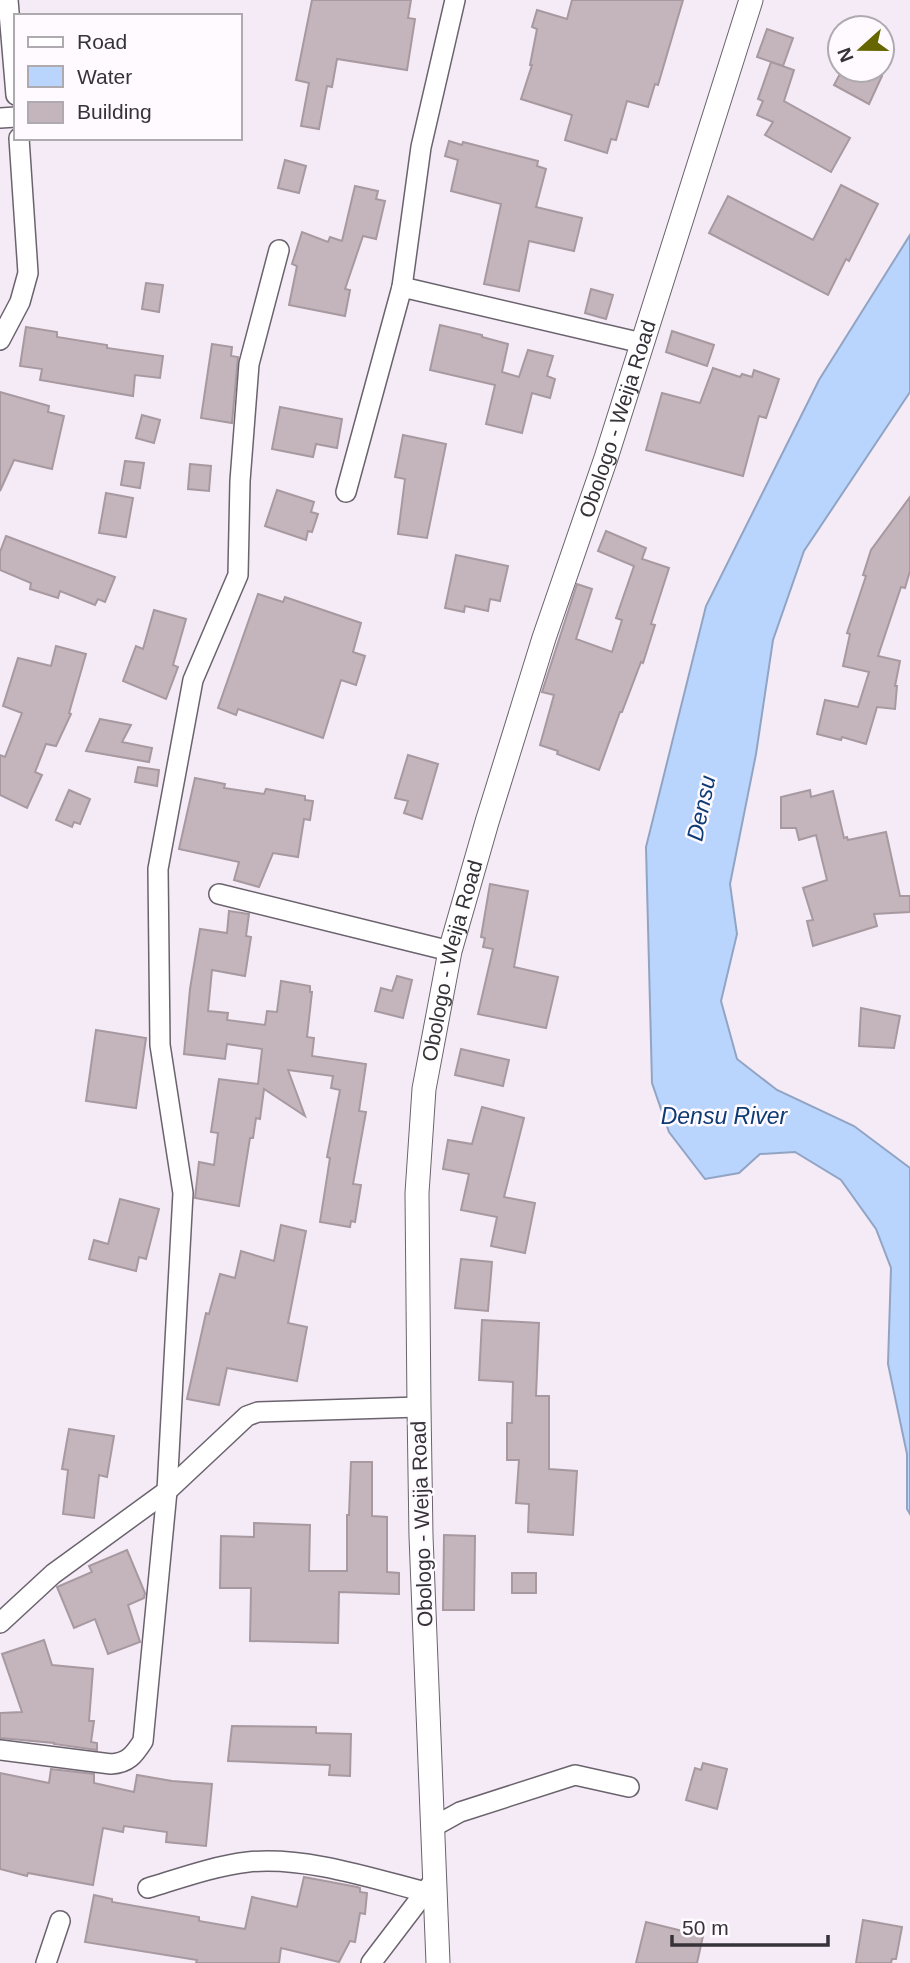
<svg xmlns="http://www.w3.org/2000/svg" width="910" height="1963" font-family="Arial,sans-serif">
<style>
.water{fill:#b9d5fe;stroke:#92a4c3;stroke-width:2}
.building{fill:#c4b5bc;stroke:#a7999f;stroke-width:2}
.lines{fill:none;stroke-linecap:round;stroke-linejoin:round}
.minor-casing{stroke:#6a636d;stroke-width:22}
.tertiary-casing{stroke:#6a636d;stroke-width:25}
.minor{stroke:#fff;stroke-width:19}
.tertiary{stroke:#fff;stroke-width:23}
.labels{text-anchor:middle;stroke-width:5;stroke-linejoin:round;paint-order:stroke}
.street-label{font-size:21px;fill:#363338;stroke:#fefaff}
.water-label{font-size:23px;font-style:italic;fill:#0f3b75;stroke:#fefaff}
</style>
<rect width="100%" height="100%" fill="#f4ebf7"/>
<polygon class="water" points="910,235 910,392 804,551 773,640 756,754 730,884 737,934 721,1001 737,1059 777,1090 854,1126 910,1168 910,1514 907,1509 907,1454 888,1364 891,1268 876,1229 841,1180 795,1152 760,1154 739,1173 705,1179 669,1132 652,1083 646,847 706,606 819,380"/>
<g class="building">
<polygon points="312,0 411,0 408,18 415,19 407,70 337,59 332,87 327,86 319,129 301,126 309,83 296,80"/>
<polygon points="572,0 683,0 658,85 655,84 648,107 627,101 616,140 611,139 607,153 565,140 572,115 521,99 532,65 530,65 537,29 532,27 537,10 567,19"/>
<polygon points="767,29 793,38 783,66 757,57"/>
<polygon points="771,62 794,70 784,101 850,138 831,172 765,135 773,122 757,115 763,101 758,99"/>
<polygon points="842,70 870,70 882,76 869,104 834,85"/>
<polygon points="449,141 462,145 463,142 538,161 537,166 546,169 536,207 582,218 574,251 529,241 519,291 484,284 501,204 451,191 458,160 445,156"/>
<polygon points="285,160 306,166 299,193 278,188"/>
<polygon points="841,185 878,204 849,261 846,259 828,295 709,233 728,196 813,240"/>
<polygon points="355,186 378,191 376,199 385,201 376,239 363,236 345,289 350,290 345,316 289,305 297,266 292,264 302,232 328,242 330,237 342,241"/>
<polygon points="146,283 163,285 159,312 142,309"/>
<polygon points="591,289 613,295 606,319 585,313"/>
<polygon points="440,325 482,335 482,337 508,344 502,372 519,377 528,350 553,356 547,376 555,379 550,398 532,393 522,433 486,424 495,385 430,370"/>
<polygon points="26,327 57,332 57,337 107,345 107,348 163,356 160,378 135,375 133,396 40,380 42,369 20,366"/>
<polygon points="672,331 714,345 707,366 666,352"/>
<polygon points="212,344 232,347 231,356 238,357 232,423 201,418"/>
<polygon points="713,368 740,377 742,374 752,377 754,370 779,379 766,418 759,416 743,476 646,450 662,393 700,403"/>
<polygon points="0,392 49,406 48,412 64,416 52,469 14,460 0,491"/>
<polygon points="280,407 342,419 337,448 316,444 313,457 272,449"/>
<polygon points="142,415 160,420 154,443 136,438"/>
<polygon points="403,435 446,444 427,538 398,534 405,479 395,477"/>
<polygon points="125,461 144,463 140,488 121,485"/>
<polygon points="190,464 211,466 209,491 188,489"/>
<polygon points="277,490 314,502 311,512 318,514 312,532 308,531 306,540 265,526"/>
<polygon points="106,493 133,498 126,537 99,533"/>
<polygon points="910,497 910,571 905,588 901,587 878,656 900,661 895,686 897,686 895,709 877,707 866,744 842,737 841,740 817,734 825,700 858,707 869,672 843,666 850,634 847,633 866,576 863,575 871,550"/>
<polygon points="606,531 646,548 642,559 669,568 651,624 655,625 643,663 641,662 622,712 620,712 599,770 557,754 558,751 540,745 554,695 542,692 577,584 592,589 576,639 612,652 622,620 616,618 634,566 598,551"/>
<polygon points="6,536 115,577 105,602 98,599 95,605 60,591 58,598 30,589 31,583 0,570 0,552"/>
<polygon points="456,555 508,566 500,601 490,599 488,611 465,606 464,612 445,608"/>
<polygon points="258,594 283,602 285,597 361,623 353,652 365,656 356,685 341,680 323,738 238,709 236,715 218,708"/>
<polygon points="154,610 186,619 173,665 178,667 166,699 123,681 136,646 143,649"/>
<polygon points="56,646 86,654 69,713 71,714 56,746 46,744 35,772 42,775 27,808 0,795 0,755 5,757 22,713 3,706 18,658 51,666"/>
<polygon points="100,719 131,725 122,742 152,748 149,762 86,751"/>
<polygon points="408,755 438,764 422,819 404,813 408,801 395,798"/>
<polygon points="138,767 159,770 157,786 135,782"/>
<polygon points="195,778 225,784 224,788 264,794 266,789 305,796 305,800 313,801 310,820 304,819 298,857 273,853 259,887 234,880 239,862 179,849"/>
<polygon points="69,790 90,799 80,824 74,822 72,827 56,820"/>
<polygon points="810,790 811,797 833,791 844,838 847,837 848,840 886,832 900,896 910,896 910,912 874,914 877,926 813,946 807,921 813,920 803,888 827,880 816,835 799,840 796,828 781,828 781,797"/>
<polygon points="490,884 528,891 514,967 558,977 546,1028 478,1014 493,949 483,947 485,938 481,937"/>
<polygon points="229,911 249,914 246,936 251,937 245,976 212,970 208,1011 228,1013 227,1020 265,1025 267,1011 277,1012 281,981 310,986 310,992 312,992 307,1037 314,1038 312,1056 366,1064 359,1111 366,1112 353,1184 361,1185 355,1222 351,1221 350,1227 320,1222 330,1158 327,1157 340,1090 331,1088 333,1076 288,1070 305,1116 264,1089 260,1119 256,1118 253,1138 250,1138 239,1206 195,1198 199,1162 214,1165 218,1133 211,1132 219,1079 258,1084 262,1049 227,1044 225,1059 184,1054 190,989 200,929 227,933"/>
<polygon points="397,976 412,980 403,1018 375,1011 381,988 392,991"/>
<polygon points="861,1008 900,1016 894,1048 859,1046"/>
<polygon points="96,1030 146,1038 136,1108 86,1101"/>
<polygon points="461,1049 509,1060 503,1086 455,1075"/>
<polygon points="482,1107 524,1118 504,1197 535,1203 525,1253 491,1246 497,1217 461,1210 469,1174 443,1169 448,1140 472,1144"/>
<polygon points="120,1199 159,1209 146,1259 139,1257 136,1271 89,1259 94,1240 108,1244"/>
<polygon points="281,1225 306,1231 288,1323 307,1327 297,1381 227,1368 219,1405 187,1399 206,1313 209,1314 220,1274 235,1278 241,1251 274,1261"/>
<polygon points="461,1259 492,1262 488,1311 455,1308"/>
<polygon points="482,1320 539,1323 536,1396 549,1396 549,1469 577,1471 573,1535 528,1532 529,1504 516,1503 519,1460 507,1460 507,1423 512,1423 513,1382 479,1380"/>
<polygon points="69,1429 114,1436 107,1477 99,1475 94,1518 63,1514 68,1470 62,1469"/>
<polygon points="351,1462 372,1462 372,1516 387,1517 387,1572 399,1573 399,1594 339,1592 338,1643 250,1641 251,1588 220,1588 221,1536 254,1537 254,1523 310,1525 309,1571 347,1571 347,1515 349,1515"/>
<polygon points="444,1535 475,1536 474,1610 443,1610"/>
<polygon points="127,1550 145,1593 144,1598 128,1605 140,1642 108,1654 95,1619 74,1628 57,1587 92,1572 89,1566"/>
<rect x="512" y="1573" width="24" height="20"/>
<polygon points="44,1640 52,1665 93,1669 89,1721 94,1721 91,1742 97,1743 97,1750 54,1744 54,1743 0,1738 0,1713 22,1712 2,1654"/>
<polygon points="232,1726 316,1727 316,1733 351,1734 350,1776 329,1775 330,1765 228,1761"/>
<polygon points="703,1763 727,1769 717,1809 686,1800 695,1768 701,1770"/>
<polygon points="51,1769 94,1774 94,1783 134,1792 137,1775 172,1781 212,1784 206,1846 166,1842 167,1832 124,1826 123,1832 103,1828 93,1885 28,1873 27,1876 0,1869 0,1773 49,1783"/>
<polygon points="304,1877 357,1887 360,1888 360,1892 367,1893 365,1914 360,1913 355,1942 350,1941 339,1962 281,1948 279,1963 196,1963 197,1960 85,1942 94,1895 112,1899 112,1902 199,1917 199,1921 245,1929 252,1897 297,1907"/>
<polygon points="863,1920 902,1927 896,1959 892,1959 891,1963 856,1963"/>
<polygon points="646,1922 703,1936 697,1963 636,1963"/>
</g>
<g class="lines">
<g class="minor-casing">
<g id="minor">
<polyline points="8,0 16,95"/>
<polyline points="0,118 16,117"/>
<polyline points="402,287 421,147 455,0"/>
<polyline points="0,340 20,302 28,273 19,138"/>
<polyline points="346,492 402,287 642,343"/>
<polyline points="219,894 450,951"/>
<polyline points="0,1623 53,1574 167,1491 247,1416 258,1412 419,1407"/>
<path d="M0,1750L111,1764C128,1763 134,1755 143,1741L167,1491L183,1193L160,1045L158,869L193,680L238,575L240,481L249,364L279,250"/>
<polyline points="433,1827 460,1812 575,1775 629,1787"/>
<path d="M148,1888C181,1878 214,1866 248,1862C304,1856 371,1878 425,1892"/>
<polyline points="46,1963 60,1921"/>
<polyline points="371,1963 432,1883"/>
</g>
</g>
<g class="tertiary-casing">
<g id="tertiary">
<path id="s1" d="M438,1963L421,1536L419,1407L417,1193L424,1089L450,951L487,822L544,638L606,458L751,0"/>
</g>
</g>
<use href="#minor" class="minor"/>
<use href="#tertiary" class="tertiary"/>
</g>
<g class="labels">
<g class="street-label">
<text dy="7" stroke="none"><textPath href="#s1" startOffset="1573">Obologo - Weija Road</textPath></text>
<text dy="7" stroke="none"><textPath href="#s1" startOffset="1006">Obologo - Weija Road</textPath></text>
<text transform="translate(422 1524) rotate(-92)" y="7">Obologo - Weija Road</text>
</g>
<g class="water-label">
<text transform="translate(701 808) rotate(-78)" y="8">Densu</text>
<text x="724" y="1124">Densu River</text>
</g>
</g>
<rect x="14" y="14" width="228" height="126" fill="#fefaff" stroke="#aeaaaf" stroke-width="2"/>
<rect x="28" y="37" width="35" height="10" fill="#ffffff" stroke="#aeaaaf" stroke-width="2"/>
<text x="77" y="49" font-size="21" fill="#363338">Road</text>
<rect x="28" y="66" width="35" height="21" fill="#b9d5fe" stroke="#aeaaaf" stroke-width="2"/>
<text x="77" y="84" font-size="21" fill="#363338">Water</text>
<rect x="28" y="102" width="35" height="21" fill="#c4b5bc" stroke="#aeaaaf" stroke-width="2"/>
<text x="77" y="119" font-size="21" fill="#363338">Building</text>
<g transform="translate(861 49) rotate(249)"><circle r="33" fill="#fefaff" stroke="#aeaaaf" stroke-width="2"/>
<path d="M0-5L12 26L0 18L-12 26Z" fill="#666600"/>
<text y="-10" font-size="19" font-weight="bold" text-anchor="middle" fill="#363338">N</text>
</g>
<path d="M672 1935v10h156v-10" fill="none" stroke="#363338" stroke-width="3.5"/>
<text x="682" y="1935" font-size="21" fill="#363338" stroke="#fefaff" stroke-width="5" paint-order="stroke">50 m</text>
</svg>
